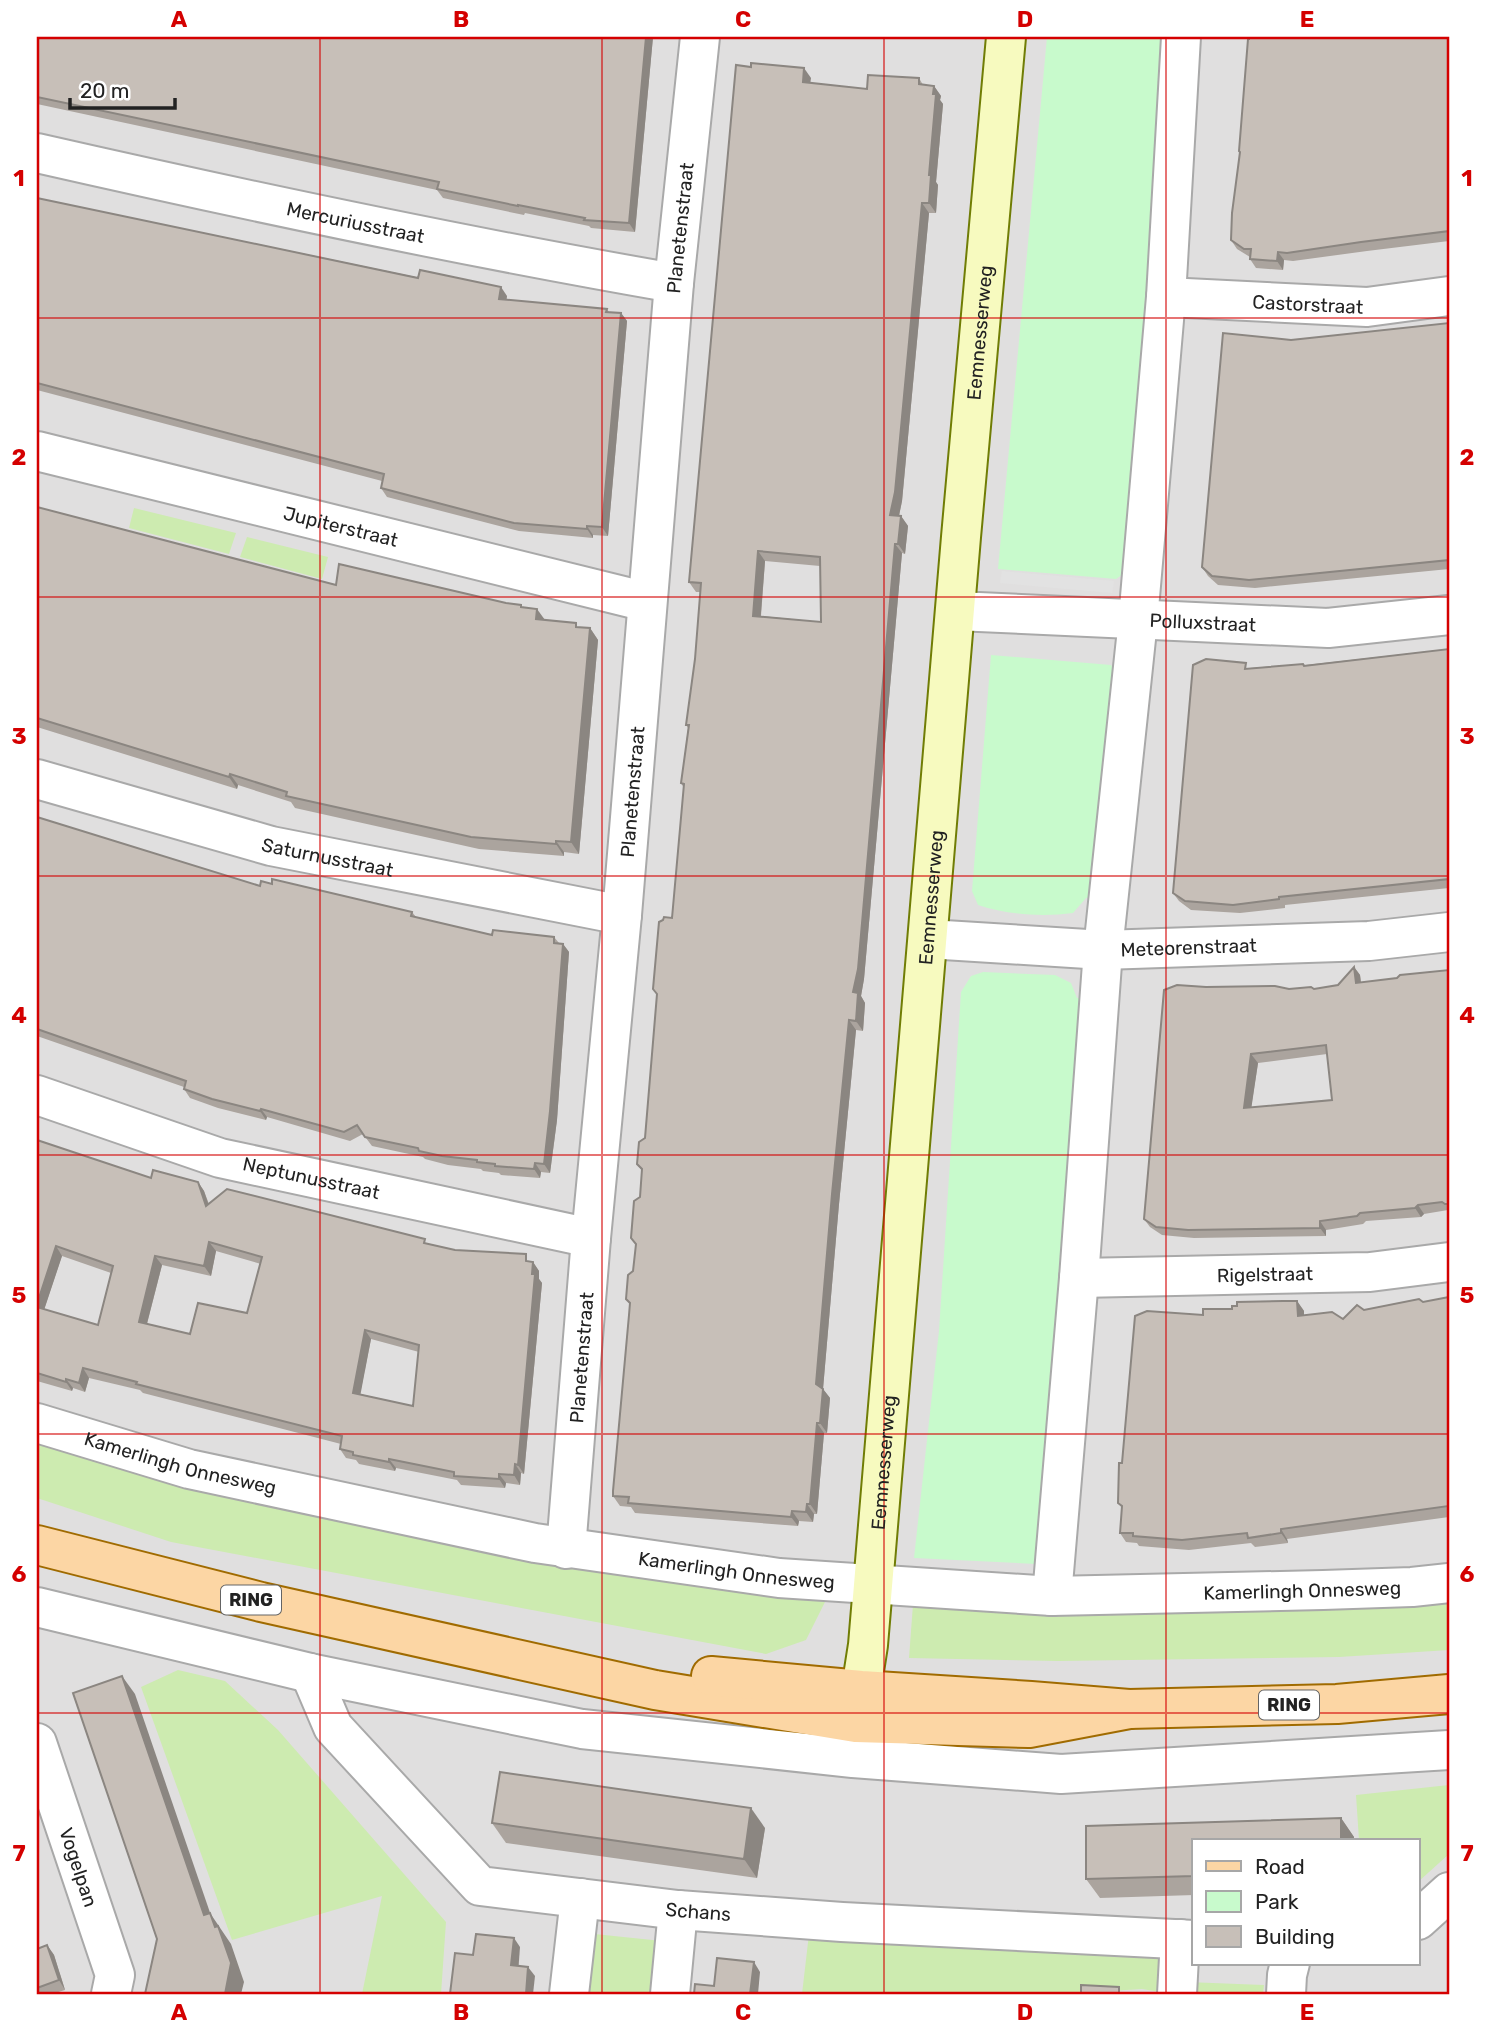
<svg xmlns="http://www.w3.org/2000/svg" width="1486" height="2031" font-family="Rubik,sans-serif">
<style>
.residential{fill:#e0dfdf;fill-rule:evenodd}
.grass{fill:#cdebb0}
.park{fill:#c8facc}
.parking{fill:#e2e2e2}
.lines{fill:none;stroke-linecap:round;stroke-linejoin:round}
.street-casing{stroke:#a9a9a9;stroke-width:42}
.secondary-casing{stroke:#707d05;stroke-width:42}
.primary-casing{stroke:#a06b00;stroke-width:42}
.street{stroke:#fff;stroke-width:38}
.secondary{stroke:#f7fabf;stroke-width:38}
.primary{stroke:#fcd6a4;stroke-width:38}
.wall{fill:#aba49e;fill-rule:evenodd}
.shaded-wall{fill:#8b8681}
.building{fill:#c7bfb8;stroke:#8b8681;stroke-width:2;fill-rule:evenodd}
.grid{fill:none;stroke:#d40000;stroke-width:2;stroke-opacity:0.55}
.labels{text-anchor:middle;stroke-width:5;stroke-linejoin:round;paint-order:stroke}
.shield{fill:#fff;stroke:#646464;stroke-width:2}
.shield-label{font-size:18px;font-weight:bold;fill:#222}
.street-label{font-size:19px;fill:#222;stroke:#fff}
.neatline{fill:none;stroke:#d40000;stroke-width:2.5}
.grid-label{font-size:23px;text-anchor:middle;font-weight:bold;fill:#d40000}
</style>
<rect width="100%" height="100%" fill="#f2efe9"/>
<path class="residential" d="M37,37H1449V1994H37ZM1194,1840H1418V1963H1194Z"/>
<g class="grass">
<polygon points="134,508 236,533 229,554 129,528"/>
<polygon points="247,537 328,557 322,579 240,557"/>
<polygon points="37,1441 828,1596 806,1640 766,1654 171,1542 37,1498"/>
<polygon points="1449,1595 1449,1650 1339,1657 1058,1661 909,1658 913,1604"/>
<polygon points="178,1670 225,1681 278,1730 446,1922 441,1994 362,1994 382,1896 232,1940 141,1687"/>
<polygon points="1449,1785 1449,1854 1418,1882 1418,1840 1359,1840 1356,1795"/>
<polygon points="585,1933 662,1941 657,1994 579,1994"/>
<polygon points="809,1934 1165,1953 1166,1993 1142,1989 1063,1994 802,1994"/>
<polygon points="1187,1982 1264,1985 1263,1994 1187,1994"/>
</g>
<g class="park">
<polygon points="1047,37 1174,37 1126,572 1116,579 998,569"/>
<path d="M991,655L1111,665L1117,675L1098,897L1086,898L1073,913C1043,917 1008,915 978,905L972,891Z"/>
<polygon points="983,972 1055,975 1071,983 1077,998 1091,1000 1036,1564 914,1558 939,1331 961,992 971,976"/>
</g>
<polygon class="parking" points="1002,571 1114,581 1112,593 1000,583"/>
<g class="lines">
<g class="street-casing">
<g id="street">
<path id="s1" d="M37,153C248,201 460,246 674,283"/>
<path id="s2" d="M1166,297L1367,307L1449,296"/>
<path id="s3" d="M37,451L647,602"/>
<path id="s4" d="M956,611L1328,628L1449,615"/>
<path id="s5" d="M37,779L271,846L622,915"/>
<path id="s6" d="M928,939L1103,950L1369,941L1449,932"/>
<path id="s7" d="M37,1095L220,1158L591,1238"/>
<path id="s8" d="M1079,1278L1370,1272L1449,1262"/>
<path id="s9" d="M37,1423L189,1469L535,1543L779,1578L1052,1596L1323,1590L1412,1587L1449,1583"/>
<path id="s10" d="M566,1549L591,1238L622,915L674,283L700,37"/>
<polyline points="1052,1596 1079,1278 1103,950 1138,620 1166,297 1181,37"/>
<polyline points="37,1607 310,1673 582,1729 853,1758 1061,1774 1449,1750"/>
<path id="s11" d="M310,1673L333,1727L480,1886L678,1910L842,1922L1194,1940"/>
<path id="s12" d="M37,1743L115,1975L111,1994"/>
<polyline points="1418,1920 1449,1892"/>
<polyline points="569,1994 580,1898"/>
<polyline points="670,1994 678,1910"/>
<polyline points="1177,1994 1180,1939"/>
<polyline points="1286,1994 1287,1975 1290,1963"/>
</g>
</g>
<g class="secondary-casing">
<g id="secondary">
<path id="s13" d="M856,1722L868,1645L961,537L1006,37"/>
</g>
</g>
<g class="primary-casing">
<g id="primary">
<polyline points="37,1545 261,1602 655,1690 856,1723 1029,1728 1129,1709"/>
<polyline points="711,1676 861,1690 1031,1701 1129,1709 1337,1704 1449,1694"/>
</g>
</g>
<use href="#street" class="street"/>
<use href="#secondary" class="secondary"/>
<use href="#primary" class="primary"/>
</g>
<g class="wall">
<polygon points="37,37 653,37 635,232 591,228 589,226 525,213 524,215 443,198 437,190 37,104"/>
<polygon points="1449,37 1449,241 1367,251 1293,261 1284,260 1283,270 1256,268 1250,259 1250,257 1237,249 1231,240"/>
<path d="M811,78L810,83L867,89L919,78L923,85L934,86L941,96L940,100L943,104L936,182L938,185L936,213H929L902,501L899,516H901L908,526L905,554L902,553L864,979L861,996L865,1003L863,1031L856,1030L839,1204L823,1389L830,1398L827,1433H824L817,1514H814L813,1522L799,1521L798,1526L635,1513L631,1507L620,1506L613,1496L630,1304L626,1299L633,1271L636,1245L631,1238L640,1197L642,1171L637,1164L645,1138L672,918L684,788L681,783L688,728L686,725L695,659L701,592H696L689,582ZM765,561L820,566L821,622L761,616Z"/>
<polygon points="37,198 507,296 506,300 607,309 609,312 621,313 627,321 608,536 593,535 593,538 519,531 387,497 381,488 382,481 37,390"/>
<polygon points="1449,323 1449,569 1255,588 1218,585 1208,576 1202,567 1291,340"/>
<polygon points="37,507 336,585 521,605 522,607 544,620 578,627 590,628 598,640 579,854 564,852 564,856 479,849 295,808 291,802 238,785 237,789 37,727"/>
<polygon points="1449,649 1449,888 1285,905 1285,908 1240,913 1191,910 1179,901 1173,893 1250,668 1303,664 1305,665"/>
<polygon points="37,817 260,886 412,912 416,917 492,935 554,937 559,943 563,944 569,952 557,1120 550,1173 541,1172 540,1178 501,1175 499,1173 483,1171 481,1169 448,1165 425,1159 423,1157 372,1146 363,1134 350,1141 267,1117 266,1120 218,1108 190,1098 184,1089 184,1087 37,1036"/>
<path d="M1354,967L1360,975L1361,983L1449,970V1211L1448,1210L1424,1214L1421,1217L1366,1221L1363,1224L1326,1230V1236L1194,1238L1162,1235L1150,1227L1144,1219L1206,987L1314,989L1338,985ZM1327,1054L1332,1100L1251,1108L1258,1063Z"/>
<path d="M37,1140L151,1178L198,1182L204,1191L209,1204L455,1250L533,1262L539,1271V1279L542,1283L524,1474L521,1473L520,1485L506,1483L505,1488L461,1485L457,1480L396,1468L395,1471L359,1464L356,1460L346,1458L340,1449L341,1444L143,1393L140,1390L89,1378L85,1392L73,1388L72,1391L37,1381ZM216,1251L261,1264L247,1313L190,1334L147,1324L162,1265L211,1276ZM62,1256L111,1273L98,1325L44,1310ZM371,1339L419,1352L413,1406L360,1394Z"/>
<polygon points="1449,1297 1449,1517 1287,1539 1288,1543 1255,1547 1251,1543 1189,1550 1139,1546 1137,1543 1126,1542 1120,1533 1122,1508 1118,1503 1122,1463 1203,1315 1232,1309 1297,1301 1304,1311 1304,1315 1343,1319 1364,1310 1423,1302"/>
<polygon points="1341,1818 1354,1837 1354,1840 1194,1840 1194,1895 1100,1898 1086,1879 1086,1826"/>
<polygon points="492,1823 765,1828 757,1878 506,1843"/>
<polygon points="47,1945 54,1955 65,1990 52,1994 37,1994 37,1949"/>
</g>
<g class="shaded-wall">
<polygon points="646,37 653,37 635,232 629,223"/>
<polygon points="804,68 811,78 809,92 803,82"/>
<polygon points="934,86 941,96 940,100 943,104 936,182 938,185 936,213 929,203 929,175"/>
<polygon points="922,203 929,213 902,501 897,525 890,515"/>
<polygon points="1278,252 1284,260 1283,270 1277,261"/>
<polygon points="501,287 507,296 505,308 499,299"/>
<polygon points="621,313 627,321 608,536 602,527"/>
<polygon points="901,516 908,526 905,554 898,544"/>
<polygon points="587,526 593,535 593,538 587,529"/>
<polygon points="895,544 902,553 864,979 861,996 865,1003 863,1031 856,1021 853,992"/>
<polygon points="758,551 765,561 760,625 753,616"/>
<polygon points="537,609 545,620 536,619"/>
<polygon points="590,628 598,640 579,854 571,842"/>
<polygon points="230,774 238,785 237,789 229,777"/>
<polygon points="556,841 564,852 564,856 556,844"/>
<polygon points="563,944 569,952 557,1120 550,1173 544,1164"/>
<polygon points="1354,967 1360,975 1362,992 1356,983"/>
<polygon points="849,1020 856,1030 839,1204 823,1389 830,1398 827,1433 820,1423 816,1384 832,1194"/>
<polygon points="1251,1054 1258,1063 1250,1117 1244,1108"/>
<polygon points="261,1109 267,1117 266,1120 260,1111"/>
<polygon points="535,1163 541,1172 540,1178 534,1169"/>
<polygon points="198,1182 204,1191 212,1215 206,1206"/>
<polygon points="1418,1205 1424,1214 1421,1217 1415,1208"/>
<polygon points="1320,1221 1326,1230 1326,1236 1320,1228"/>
<polygon points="209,1242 216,1251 211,1276 204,1266"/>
<polygon points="56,1246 62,1256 42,1316 37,1309 37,1304"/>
<polygon points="155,1256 162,1265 145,1331 139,1322"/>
<polygon points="533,1262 539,1271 539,1279 542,1283 524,1474 518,1465"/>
<polygon points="1297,1301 1304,1311 1304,1326 1298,1316"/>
<polygon points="365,1330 371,1339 359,1402 353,1393"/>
<polygon points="83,1368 89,1378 85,1392 79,1383"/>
<polygon points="66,1379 73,1388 72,1391 66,1382"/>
<polygon points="817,1423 824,1433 817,1514 810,1504"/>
<polygon points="389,1459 396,1468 395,1471 389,1462"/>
<polygon points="515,1464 521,1473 520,1485 514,1475"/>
<polygon points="499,1474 506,1483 505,1488 499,1479"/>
<polygon points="807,1504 814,1514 813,1522 806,1512"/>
<polygon points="792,1511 799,1521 798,1526 791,1517"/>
<polygon points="1281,1529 1287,1539 1288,1543 1281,1533"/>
<polygon points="122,1676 135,1694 217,1933 204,1915"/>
<polygon points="751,1808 765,1828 757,1878 744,1859"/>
<polygon points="1341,1818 1354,1837 1354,1840 1341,1840"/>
<polygon points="210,1913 231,1944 244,1982 241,1994 225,1994 215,1927"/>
<polygon points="514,1938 520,1947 518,1974 511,1965"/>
<polygon points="47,1945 54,1955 65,1990 59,1980"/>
<polygon points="754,1962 760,1972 758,1994 750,1994"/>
<polygon points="528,1967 535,1976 533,1994 526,1994"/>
</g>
<g class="building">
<polygon points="37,37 646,37 629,223 584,220 585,218 518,205 518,206 437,189 439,182 37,97"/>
<polygon points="1249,37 1449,37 1449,231 1361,242 1287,253 1278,252 1277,261 1250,259 1251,249 1244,249 1231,240 1232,213 1240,152 1239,151 1248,39 1249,39"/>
<path d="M751,63L804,68L803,82L867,89L868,75L919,78V84L934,86L933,94H936L929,175H931L929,203H922L895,492L890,515L901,516L898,544H895L858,969L853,992L858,993L856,1021L849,1020L832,1194L816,1384L823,1389L820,1423H817L810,1504H807L806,1512L792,1511L791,1517L628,1503L629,1497L613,1496V1491L629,1315L630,1303L626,1299L628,1275L633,1271L636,1244L631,1238L634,1201L640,1197L642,1169L637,1164L639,1142L645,1138L657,994L653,989L659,922L663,920L664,917L672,918L684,784L681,783L689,725H686L695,659L701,583L689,582L736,65L751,67ZM758,551L820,557L821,622L753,616Z"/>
<polygon points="37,198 418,278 420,270 501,287 499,299 607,309 606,312 621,313 602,527 587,526 587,529 514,523 381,488 384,474 37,383"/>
<polygon points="1449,323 1449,560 1249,580 1212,576 1202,567 1223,333 1291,340"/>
<polygon points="37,507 336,585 339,564 506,603 521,605 521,607 537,609 536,619 576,623 576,627 590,628 571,842 556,841 556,844 471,837 286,796 287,792 230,774 229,777 37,718"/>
<polygon points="1449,649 1449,879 1279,897 1279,899 1233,905 1185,901 1173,893 1193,665 1206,659 1246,663 1245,669 1303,664 1304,666"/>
<polygon points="37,817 260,886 261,881 272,884 272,879 412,912 411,916 492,935 493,930 554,937 554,943 563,944 550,1111 544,1164 535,1163 534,1169 495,1166 495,1164 477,1162 477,1160 442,1156 419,1151 418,1148 365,1137 357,1125 344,1132 261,1109 260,1111 212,1099 184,1089 186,1081 37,1029"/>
<path d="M1354,967L1356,983L1397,978L1400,975L1410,974L1449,970V1204H1445L1442,1202L1418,1205L1415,1208L1360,1213L1357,1216L1320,1221V1228L1188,1230L1156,1227L1144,1219L1164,990L1177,985L1206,987L1275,986L1289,989L1311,987L1314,989L1338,985ZM1326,1045L1332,1100L1244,1108L1251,1054Z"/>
<path d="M37,1140L151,1178L153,1170L198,1182L206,1206L227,1189L425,1239L424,1243L455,1250L526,1254V1261L533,1262L532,1274H535L518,1465L515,1464L514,1475L499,1474V1479L454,1476V1472L389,1459V1462L353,1455V1452L340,1449L342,1436L136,1384L137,1382L83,1368L79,1383L66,1379V1382L37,1373V1307L98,1325L113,1266L56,1246L37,1304ZM209,1242L262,1257L247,1313L198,1303L190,1334L139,1322L155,1256L204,1266ZM365,1330L419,1345L413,1406L353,1393Z"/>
<polygon points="1449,1297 1449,1506 1281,1529 1281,1533 1248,1538 1247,1533 1182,1540 1133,1536 1133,1533 1120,1533 1122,1506 1118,1503 1119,1463 1122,1463 1135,1316 1147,1311 1203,1315 1203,1309 1232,1309 1232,1306 1237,1306 1237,1302 1283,1301 1297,1301 1298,1316 1332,1312 1343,1319 1357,1305 1364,1310 1419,1299 1423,1302"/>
<polygon points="122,1676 204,1915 210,1913 215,1927 218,1926 231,1963 225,1994 214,1993 213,1994 145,1994 157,1939 73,1693"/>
<polygon points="500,1772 751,1808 744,1859 492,1823"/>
<polygon points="1341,1818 1341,1840 1194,1840 1194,1876 1086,1879 1086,1826"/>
<polygon points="476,1934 514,1938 511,1965 528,1967 526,1994 450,1994 455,1953 473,1955"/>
<polygon points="47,1945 59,1980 37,1988 37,1949"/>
<polygon points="717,1958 754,1962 750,1994 694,1994 695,1984 714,1986"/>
<polygon points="1081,1985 1119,1987 1119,1994 1081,1994"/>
</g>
<path class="grid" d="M320,37V1994M602,37V1994M884,37V1994M1166,37V1994M37,318H1449M37,597H1449M37,876H1449M37,1155H1449M37,1434H1449M37,1713H1449"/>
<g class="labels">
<g class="shield">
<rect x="221" y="1585.5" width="60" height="29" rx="5"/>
<rect x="1259" y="1690.5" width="60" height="29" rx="5"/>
</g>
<g class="shield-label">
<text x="251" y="1606">RING</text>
<text x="1289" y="1711">RING</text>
</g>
<g class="street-label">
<text dy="7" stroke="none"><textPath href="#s1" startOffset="326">Mercuriusstraat</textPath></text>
<text dy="7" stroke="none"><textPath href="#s10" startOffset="1326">Planetenstraat</textPath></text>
<text dy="7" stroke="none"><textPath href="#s2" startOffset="142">Castorstraat</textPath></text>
<text dy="7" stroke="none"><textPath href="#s13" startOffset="1395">Eemnesserweg</textPath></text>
<text dy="7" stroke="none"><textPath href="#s3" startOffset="313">Jupiterstraat</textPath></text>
<text dy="7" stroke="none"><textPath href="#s4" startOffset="247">Polluxstraat</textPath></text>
<text dy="7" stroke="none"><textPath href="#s10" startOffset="760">Planetenstraat</textPath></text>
<text dy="7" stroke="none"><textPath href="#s5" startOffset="301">Saturnusstraat</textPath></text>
<text dy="7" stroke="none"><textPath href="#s13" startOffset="828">Eemnesserweg</textPath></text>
<text dy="7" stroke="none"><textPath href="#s6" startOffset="261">Meteorenstraat</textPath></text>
<text dy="7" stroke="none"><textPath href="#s7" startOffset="287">Neptunusstraat</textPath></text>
<text dy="7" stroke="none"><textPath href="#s8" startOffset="186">Rigelstraat</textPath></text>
<text dy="7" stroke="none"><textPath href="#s10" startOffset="192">Planetenstraat</textPath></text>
<text dy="7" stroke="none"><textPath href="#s9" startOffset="149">Kamerlingh Onnesweg</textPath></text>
<text dy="7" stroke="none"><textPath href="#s13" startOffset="261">Eemnesserweg</textPath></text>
<text dy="7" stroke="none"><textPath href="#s9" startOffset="716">Kamerlingh Onnesweg</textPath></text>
<text dy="7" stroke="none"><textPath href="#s9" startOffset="1283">Kamerlingh Onnesweg</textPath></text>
<text dy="7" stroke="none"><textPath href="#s12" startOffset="131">Vogelpan</textPath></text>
<text dy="7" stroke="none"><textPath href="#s11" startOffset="495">Schans</textPath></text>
</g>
</g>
<rect width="1486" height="2031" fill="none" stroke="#ffffff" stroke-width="77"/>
<rect x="1192" y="1839" width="228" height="126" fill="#ffffff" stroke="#a7a7a7" stroke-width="2"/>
<rect x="1206" y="1861" width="35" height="10" fill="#fcd6a4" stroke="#a7a7a7" stroke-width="2"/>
<text x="1255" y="1874" font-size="21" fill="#222222">Road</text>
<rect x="1206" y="1891" width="35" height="21" fill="#c8facc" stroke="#a7a7a7" stroke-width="2"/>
<text x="1255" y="1909" font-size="21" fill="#222222">Park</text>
<rect x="1206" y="1926" width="35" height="21" fill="#c7bfb8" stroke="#a7a7a7" stroke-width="2"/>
<text x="1255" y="1944" font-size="21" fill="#222222">Building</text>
<path d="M70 98v10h105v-10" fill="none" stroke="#222222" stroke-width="3.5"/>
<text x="80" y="98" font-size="21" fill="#222222" stroke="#ffffff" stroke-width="5" paint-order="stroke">20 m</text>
<rect x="38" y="38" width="1410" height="1955" class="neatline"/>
<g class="grid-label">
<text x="179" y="27">A</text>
<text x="461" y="27">B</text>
<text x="743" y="27">C</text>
<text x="1025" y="27">D</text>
<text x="1307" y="27">E</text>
<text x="19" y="186">1</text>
<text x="1467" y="186">1</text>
<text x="19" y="465">2</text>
<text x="1467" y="465">2</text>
<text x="19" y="744">3</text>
<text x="1467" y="744">3</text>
<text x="19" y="1023">4</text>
<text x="1467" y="1023">4</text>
<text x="19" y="1303">5</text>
<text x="1467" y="1303">5</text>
<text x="19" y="1582">6</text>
<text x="1467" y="1582">6</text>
<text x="19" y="1861">7</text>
<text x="1467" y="1861">7</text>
<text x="179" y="2020">A</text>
<text x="461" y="2020">B</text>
<text x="743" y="2020">C</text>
<text x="1025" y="2020">D</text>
<text x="1307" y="2020">E</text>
</g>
</svg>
